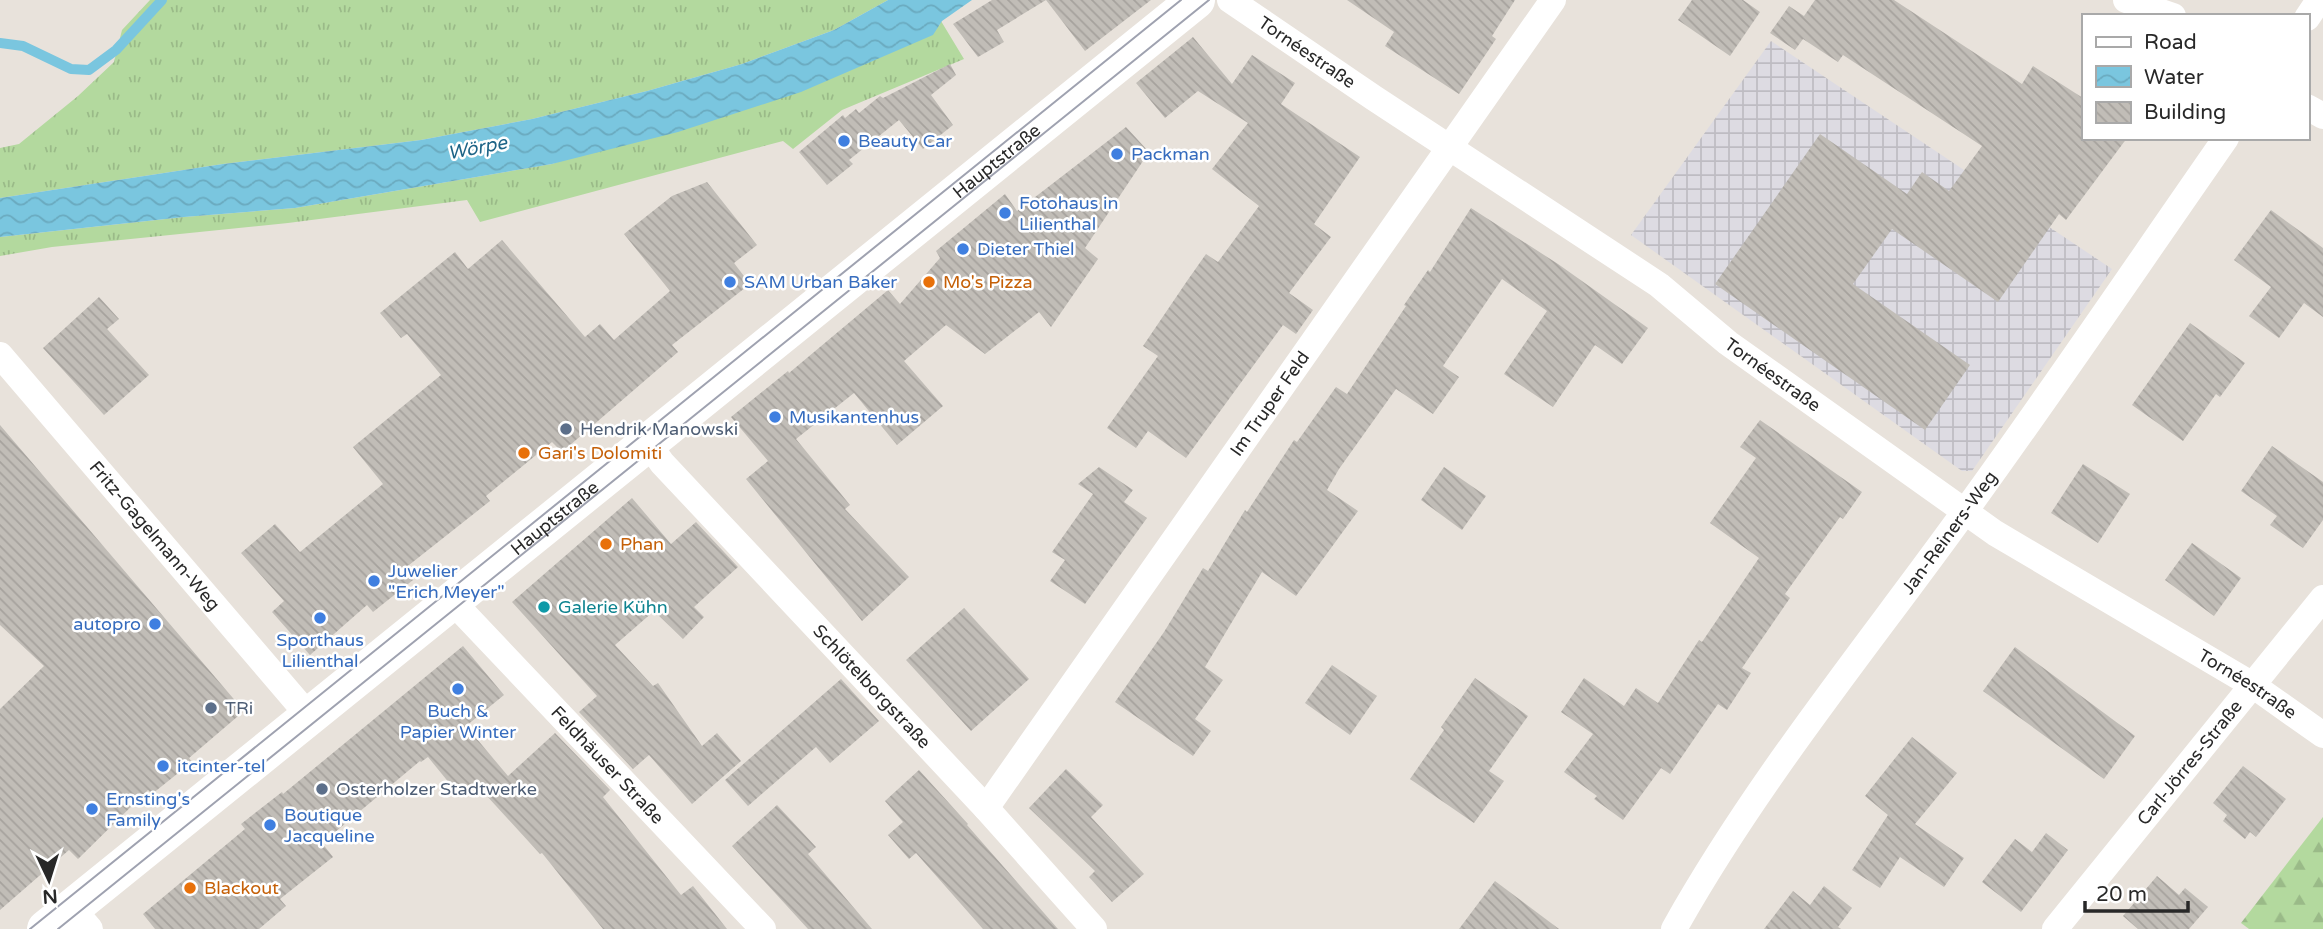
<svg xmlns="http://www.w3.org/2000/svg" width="2323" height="929" font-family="'Varela Round',sans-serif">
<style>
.industrial{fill:url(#industrial-grid)}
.grass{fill:url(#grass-tufts)}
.forest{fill:url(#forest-firs)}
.water{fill:url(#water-waves)}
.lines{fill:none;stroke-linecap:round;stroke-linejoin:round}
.stream{stroke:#7ac6df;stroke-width:10}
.building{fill:url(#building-back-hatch)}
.street{stroke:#fff;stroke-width:26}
.secondary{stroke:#fff;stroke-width:38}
.tram{stroke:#9fa2b0;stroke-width:2}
.shop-dot{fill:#3f7fe0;stroke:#fff;stroke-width:2.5}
.food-dot{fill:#e8710a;stroke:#fff;stroke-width:2.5}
.service-dot{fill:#5c6f8a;stroke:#fff;stroke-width:2.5}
.culture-dot{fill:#0f9aa8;stroke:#fff;stroke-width:2.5}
.labels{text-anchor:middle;stroke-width:5;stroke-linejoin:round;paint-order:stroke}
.street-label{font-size:18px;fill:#282828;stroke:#fff}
.shop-label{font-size:18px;fill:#366cbe;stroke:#fff;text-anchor:start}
.food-label{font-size:18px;fill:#c56008;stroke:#fff;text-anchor:start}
.service-label{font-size:18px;fill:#4e5e75;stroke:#fff;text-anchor:start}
.culture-label{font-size:18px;fill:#0d838f;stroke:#fff;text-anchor:start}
.water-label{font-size:19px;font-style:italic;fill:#1d6487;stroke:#fff}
</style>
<defs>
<pattern id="industrial-grid" width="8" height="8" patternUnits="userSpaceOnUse" patternTransform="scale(1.75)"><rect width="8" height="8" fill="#dddbe2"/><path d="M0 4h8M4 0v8" fill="none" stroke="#bebcc2"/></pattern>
<pattern id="grass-tufts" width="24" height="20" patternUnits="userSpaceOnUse" patternTransform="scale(1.75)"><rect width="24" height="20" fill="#b3d99e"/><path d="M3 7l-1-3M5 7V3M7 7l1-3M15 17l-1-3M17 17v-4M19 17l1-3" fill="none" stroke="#9aba88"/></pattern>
<pattern id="forest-firs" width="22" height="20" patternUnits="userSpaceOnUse" patternTransform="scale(1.75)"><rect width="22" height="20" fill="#b3d99e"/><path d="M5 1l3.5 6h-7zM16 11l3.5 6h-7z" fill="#9aba88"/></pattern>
<pattern id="water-waves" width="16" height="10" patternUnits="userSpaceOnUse" patternTransform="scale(1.75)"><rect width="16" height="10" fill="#7ac6df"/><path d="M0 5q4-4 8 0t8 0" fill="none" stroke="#6aaabf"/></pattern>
<pattern id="building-back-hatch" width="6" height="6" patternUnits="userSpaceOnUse" patternTransform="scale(1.75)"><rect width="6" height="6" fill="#c1bdb7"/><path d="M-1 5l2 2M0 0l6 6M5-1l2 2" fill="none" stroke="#a6a29d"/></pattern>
</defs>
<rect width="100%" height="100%" fill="#e8e2db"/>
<polygon class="industrial" points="1771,41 2112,269 1972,471 1962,471 1631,235"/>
<g class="grass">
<polygon points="150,0 888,0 834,30 742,64 647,91 532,119 421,140 223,164 0,198 0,148 19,144 78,96 114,62 122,30"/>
<polygon points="941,21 964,59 842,110 793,149 783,141 480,222 467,200 288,223 52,247 0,256 0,237 184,217 295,208 552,164 939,26"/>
</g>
<polygon class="forest" points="2323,817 2323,929 2249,929 2241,923"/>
<polygon class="water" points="888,0 972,0 942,21 933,35 801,92 678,132 552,164 295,208 184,217 0,237 0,198 223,164 421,140 532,119 647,91 742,64 834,30"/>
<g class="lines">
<polyline class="stream" points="0,43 23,46 71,69 89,70 116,50 162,0"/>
</g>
<g class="building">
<polygon points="992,0 1151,0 1085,51 1046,0 997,30 1004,42 978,57 953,24"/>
<polygon points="1347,0 1515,0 1492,36 1496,39 1459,94 1385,46 1394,32"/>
<polygon points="1692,0 1743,0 1760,12 1730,56 1678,20"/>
<polygon points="1815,0 1894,0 2022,84 2033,66 2083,98 2083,138 2127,138 2066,220 2059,214 1998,302 1892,229 1853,284 1970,365 1925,430 1715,284 1820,134 1907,194 1922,172 1949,191 1982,146 1843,55 1838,62 1803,39 1795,50 1770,33 1789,6 1804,16"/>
<polygon points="1193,37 1232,84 1252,55 1295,83 1281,104 1360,157 1314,224 1331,237 1289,293 1313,310 1296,334 1283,325 1186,458 1148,431 1136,448 1107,428 1158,356 1143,346 1187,281 1206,254 1218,262 1259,206 1212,169 1248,123 1198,91 1165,118 1136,83"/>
<polygon points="950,64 956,75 931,95 953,125 923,149 899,120 849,160 853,164 827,185 799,152 843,115 845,118 856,109 859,113 880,96 883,98"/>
<polygon points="1126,127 1149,152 1085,248 1098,259 1051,327 1039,312 985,354 946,325 904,361 943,406 897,445 854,393 796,439 850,505 845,509 909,577 862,621 746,479 768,461 731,417 788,371 789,373 888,290 900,304 940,258 936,251 1005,194 1017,211"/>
<polygon points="707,182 757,245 734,263 750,284 672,345 678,352 562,452 552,442 486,496 490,501 404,569 413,580 373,612 367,605 310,655 272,612 284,601 241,553 275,524 300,552 383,484 353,447 441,375 407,334 401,338 380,313 455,252 468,269 502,240 585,337 600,324 614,340 670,291 624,234 672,196"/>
<polygon points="1471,208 1558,264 1648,328 1622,364 1595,345 1553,407 1504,374 1547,311 1502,279 1443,366 1459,377 1433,414 1396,389 1339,469 1327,490 1358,511 1296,596 1262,572 1205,667 1223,680 1195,719 1211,731 1193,756 1115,702 1164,632 1203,568 1208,571 1245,510 1247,512 1294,440 1297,442 1336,387 1347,394 1406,306 1404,305 1428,270 1430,272"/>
<polygon points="2271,210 2323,248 2323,317 2304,303 2279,338 2249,316 2271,287 2234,260"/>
<polygon points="99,297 119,319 107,329 149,375 104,415 43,348"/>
<polygon points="2190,323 2245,363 2220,397 2216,394 2183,441 2132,405"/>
<polygon points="1760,420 1862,492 1843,519 1840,517 1785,594 1790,598 1742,668 1751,673 1727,710 1718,704 1670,774 1661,768 1623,820 1594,799 1597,796 1564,772 1593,734 1561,712 1584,678 1624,706 1636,688 1658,703 1699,640 1702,642 1759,558 1710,523 1756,458 1740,447"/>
<polygon points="0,425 244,711 189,758 192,762 152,794 148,790 78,859 69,850 0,910 0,709 44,666 0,625"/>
<polygon points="2272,446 2323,482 2323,520 2303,548 2270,525 2277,516 2241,491"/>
<polygon points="2083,464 2130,494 2098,543 2051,513"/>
<polygon points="1099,467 1133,490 1124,502 1147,518 1085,604 1050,581 1065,560 1052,552 1093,494 1078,484"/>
<polygon points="1444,467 1486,496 1462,530 1421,500"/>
<polygon points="632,498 671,544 696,522 738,567 694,607 704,617 683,639 654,611 615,645 653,686 658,683 702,746 717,733 741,761 692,804 649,755 633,769 579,712 597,696 512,602"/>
<polygon points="2192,543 2241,578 2214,616 2165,580"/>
<polygon points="964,608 1029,679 971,731 906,660"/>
<polygon points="463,646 504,695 466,726 508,776 555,733 610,790 603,797 681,895 693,886 727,929 603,929 542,853 540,854 475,783 459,795 428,757 421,762 420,761 322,843 333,857 280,899 286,906 259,929 155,929 143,914 245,829 241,824 282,792 283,794"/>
<polygon points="2015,647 2135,736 2104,779 1983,691"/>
<polygon points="1332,665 1377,696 1350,735 1305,703"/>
<polygon points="1475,678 1528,716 1489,771 1504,781 1474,823 1410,779 1444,730 1441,727"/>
<polygon points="841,679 879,721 830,763 816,747 748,806 725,780"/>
<polygon points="1912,737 1957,773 1915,824 1964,858 1944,887 1900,857 1880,888 1852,870 1888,815 1865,796"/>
<polygon points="2243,766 2286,799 2256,837 2250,832 2245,839 2223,821 2227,815 2213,803"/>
<polygon points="1066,769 1103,805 1091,817 1144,874 1112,902 1089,877 1095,871 1029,808"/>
<polygon points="919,770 968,824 967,825 1058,929 983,929 916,853 909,859 888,835 903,822 885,801"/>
<polygon points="777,805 816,847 808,854 872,929 808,929 732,846"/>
<polygon points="2046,833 2068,850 2021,912 1982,882 2015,839 2032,852"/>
<polygon points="2157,876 2179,895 2185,888 2208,907 2189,929 2138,929 2123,916"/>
<polygon points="1495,881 1559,929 1459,929"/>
<polygon points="1824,886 1852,908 1838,927 1841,929 1764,929 1793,891 1810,905"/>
</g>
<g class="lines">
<g class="street">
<path id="s1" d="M1230,0L1374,98L1659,285L1728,343L1995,533L2251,684L2323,735"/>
<polyline points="2126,0 2173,16"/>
<polyline points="2307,18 2319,0"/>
<polyline points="2307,107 2323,116"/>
<path id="s2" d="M0,355L309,716"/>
<path id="s3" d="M648,443L662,463L986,808L1094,929"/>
<path id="s4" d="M452,601L763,929"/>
<path id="s5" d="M986,808L1553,0"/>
<polyline points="72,908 90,929"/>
<path id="s6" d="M1674,929C1754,786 1859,657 1955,525C2048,398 2136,267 2226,138"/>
<path id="s7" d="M2055,929L2323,598"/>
</g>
<path class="secondary" id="s8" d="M46,929L1196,0"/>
<g class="tram">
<polyline points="30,929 1181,0"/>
<polyline points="58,929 1209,0"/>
</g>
</g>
<g class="shop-dot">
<circle cx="844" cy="141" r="7"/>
<circle cx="1117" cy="154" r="7"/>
<circle cx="1005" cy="213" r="7"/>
<circle cx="963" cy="249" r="7"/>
<circle cx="730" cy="282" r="7"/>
<circle cx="775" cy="417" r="7"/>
<circle cx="374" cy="581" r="7"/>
<circle cx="320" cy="618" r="7"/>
<circle cx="155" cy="624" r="7"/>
<circle cx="458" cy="689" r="7"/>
<circle cx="163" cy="766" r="7"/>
<circle cx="92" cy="809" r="7"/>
<circle cx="270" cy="825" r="7"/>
</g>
<g class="food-dot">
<circle cx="929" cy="282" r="7"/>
<circle cx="524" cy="453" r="7"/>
<circle cx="606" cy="544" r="7"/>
<circle cx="190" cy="888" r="7"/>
</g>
<g class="service-dot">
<circle cx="566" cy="429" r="7"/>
<circle cx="211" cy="708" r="7"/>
<circle cx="322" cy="789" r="7"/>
</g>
<circle class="culture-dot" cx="544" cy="607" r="7"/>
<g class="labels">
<g class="street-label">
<text dy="6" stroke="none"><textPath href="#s1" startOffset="93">Tornéestraße</textPath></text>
<text dy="6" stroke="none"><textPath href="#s8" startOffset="1222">Hauptstraße</textPath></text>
<text dy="6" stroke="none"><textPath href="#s1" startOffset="660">Tornéestraße</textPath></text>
<text dy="6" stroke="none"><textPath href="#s5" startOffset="494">Im Truper Feld</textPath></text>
<text dy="6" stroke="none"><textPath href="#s8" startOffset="654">Hauptstraße</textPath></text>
<text dy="6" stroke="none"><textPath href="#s6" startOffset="483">Jan-Reiners-Weg</textPath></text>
<text dy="6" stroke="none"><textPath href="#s2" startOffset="238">Fritz-Gagelmann-Weg</textPath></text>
<text dy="6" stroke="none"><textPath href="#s1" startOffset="1227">Tornéestraße</textPath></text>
<text dy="6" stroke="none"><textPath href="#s3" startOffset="331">Schlötelborgstraße</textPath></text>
<text dy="6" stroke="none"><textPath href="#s7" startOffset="214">Carl-Jörres-Straße</textPath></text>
<text dy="6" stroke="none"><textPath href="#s4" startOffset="226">Feldhäuser Straße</textPath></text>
</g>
<g class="shop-label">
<text x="858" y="147">Beauty Car</text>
<text x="1131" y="160">Packman</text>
<text x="1019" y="209">Fotohaus in<tspan x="1019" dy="21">Lilienthal</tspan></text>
<text x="977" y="255">Dieter Thiel</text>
<text x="744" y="288">SAM Urban Baker</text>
<text x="789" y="423">Musikantenhus</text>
<text x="388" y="577">Juwelier<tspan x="388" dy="21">"Erich Meyer"</tspan></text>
<text x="141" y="630" text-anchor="end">autopro</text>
<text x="320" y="646" text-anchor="middle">Sporthaus<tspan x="320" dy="21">Lilienthal</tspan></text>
<text x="458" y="717" text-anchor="middle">Buch &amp;<tspan x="458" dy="21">Papier Winter</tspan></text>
<text x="177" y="772">itcinter-tel</text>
<text x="106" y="805">Ernsting's<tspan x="106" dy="21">Family</tspan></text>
<text x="284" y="821">Boutique<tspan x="284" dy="21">Jacqueline</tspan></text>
</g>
<g class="food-label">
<text x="943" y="288">Mo's Pizza</text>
<text x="538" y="459">Gari's Dolomiti</text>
<text x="620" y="550">Phan</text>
<text x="204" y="894">Blackout</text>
</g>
<g class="service-label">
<text x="580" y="435">Hendrik Manowski</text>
<text x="225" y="714">TRi</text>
<text x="336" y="795">Osterholzer Stadtwerke</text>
</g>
<g class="culture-label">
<text x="558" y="613">Galerie Kühn</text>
</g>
<g class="water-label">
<text transform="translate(477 147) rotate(-11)" y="7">Wörpe</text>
</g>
</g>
<rect x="2082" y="14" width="228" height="126" fill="#ffffff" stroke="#a9a9a9" stroke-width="2"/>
<rect x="2096" y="37" width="35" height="10" fill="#ffffff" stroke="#a9a9a9" stroke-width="2"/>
<text x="2144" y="49" font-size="21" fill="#282828">Road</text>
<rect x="2096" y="66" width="35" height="21" fill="url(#water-waves)" stroke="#a9a9a9" stroke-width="2"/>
<text x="2144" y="84" font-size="21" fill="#282828">Water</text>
<rect x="2096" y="102" width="35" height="21" fill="url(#building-back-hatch)" stroke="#a9a9a9" stroke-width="2"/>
<text x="2144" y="119" font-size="21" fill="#282828">Building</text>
<g transform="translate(49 880) rotate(176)" stroke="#ffffff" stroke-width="5" paint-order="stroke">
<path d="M0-5L12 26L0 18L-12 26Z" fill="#282828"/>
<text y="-10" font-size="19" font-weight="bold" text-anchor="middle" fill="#282828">N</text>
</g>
<path d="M2085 901v10h103v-10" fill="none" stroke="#282828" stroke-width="3.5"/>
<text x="2096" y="901" font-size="21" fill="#282828" stroke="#ffffff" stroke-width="5" paint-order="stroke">20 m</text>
</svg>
